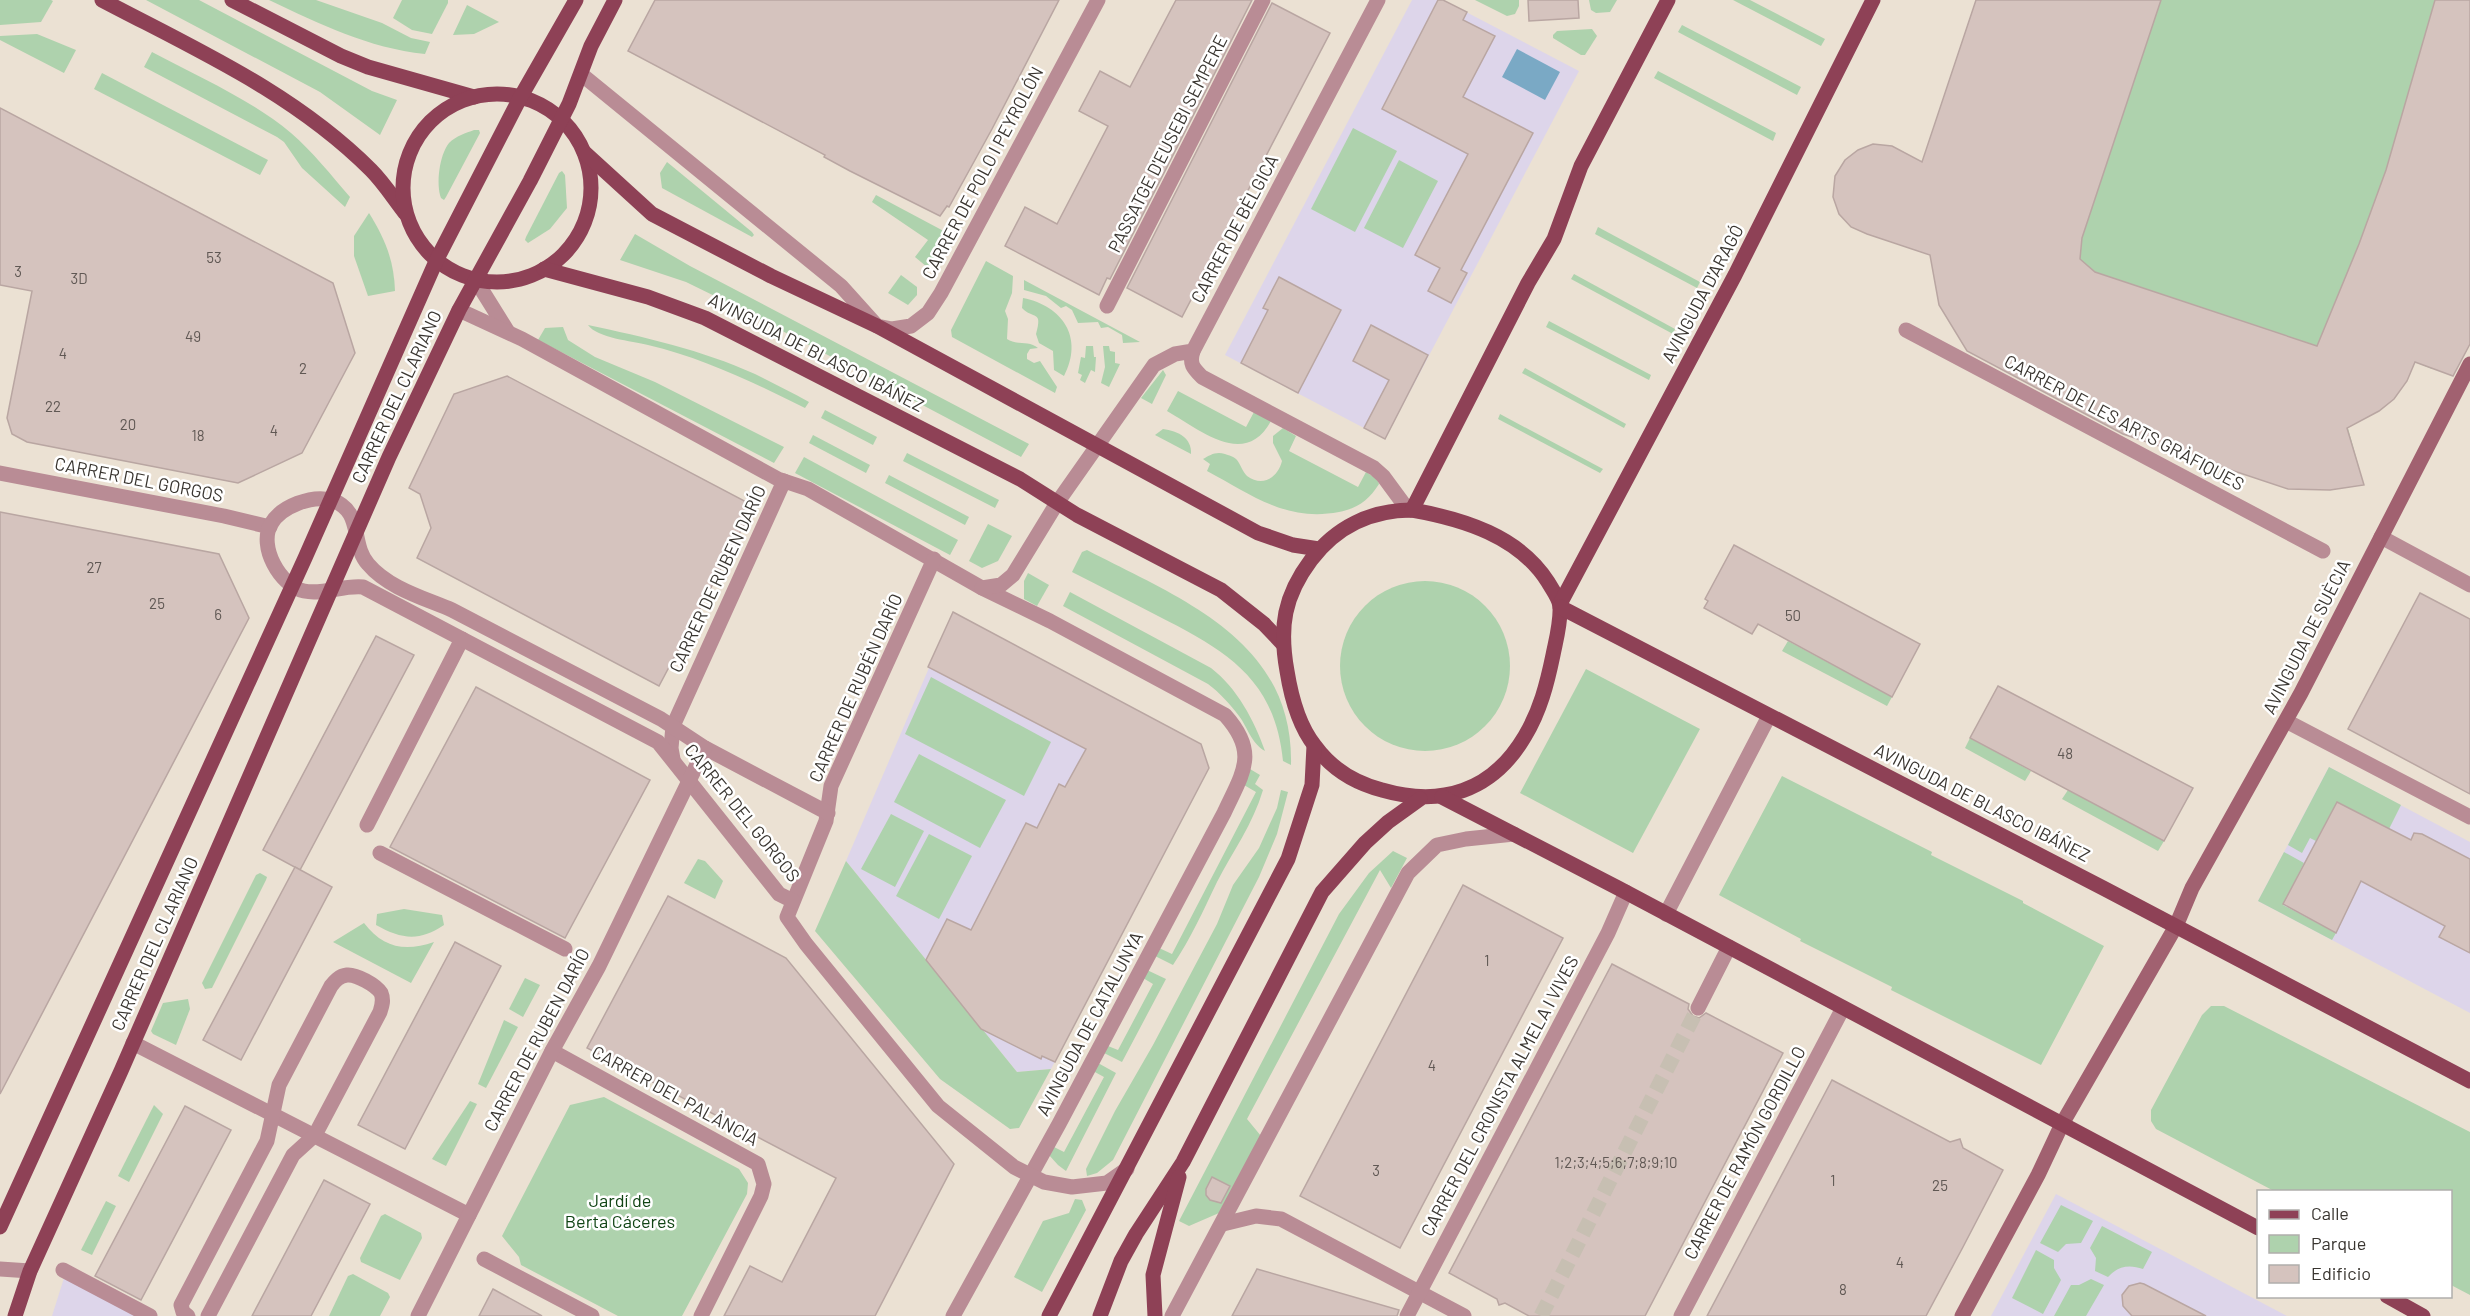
<svg xmlns="http://www.w3.org/2000/svg" width="2470" height="1316" font-family="Barlow,sans-serif">
<style>
.education{fill:#ddd5ea}
.green{fill:#aed2ad}
.water{fill:#7aa9c5}
.building{fill:#d5c3be;stroke:#b9a6a2;stroke-width:1.5}
.lines{fill:none;stroke-linecap:round;stroke-linejoin:round}
.street-tunnel{stroke:#c7bfb2;stroke-width:15;stroke-dasharray:15 8;stroke-linecap:butt}
.street{stroke:#b98c95;stroke-width:15}
.secondary{stroke:#a16170;stroke-width:15}
.primary{stroke:#8e4156;stroke-width:15}
.labels{text-anchor:middle;stroke-width:5;stroke-linejoin:round;paint-order:stroke}
.number-label{font-size:15px;fill:#605854}
.street-label{font-size:18px;fill:#393530;stroke:#fff}
.park-label{font-size:18px;fill:#104414;stroke:#fff}
</style>
<rect width="100%" height="100%" fill="#ebe1d3"/>
<g class="education">
<polygon points="1412,0 1443,0 1579,71 1385,439 1225,355"/>
<polygon points="953,612 1201,744 1209,768 1051,1069 1017,1072 846,861"/>
<polygon points="2329,767 2470,842 2470,1013 2258,901"/>
<polygon points="2056,1194 2287,1316 1991,1316"/>
<polygon points="64,1278 136,1316 52,1316"/>
</g>
<g class="green">
<polygon points="0,0 51,0 53,1 41,22 0,25"/>
<polygon points="146,0 199,0 372,91 397,100 380,135 320,92"/>
<path d="M269,0H316L382,23L411,38L430,42L425,54C368,48 320,24 269,0Z"/>
<polygon points="402,0 448,0 448,3 432,34 412,30 393,18"/>
<polygon points="1475,0 1519,0 1519,6 1515,14 1507,16"/>
<polygon points="1589,0 1617,0 1610,12 1596,13 1591,10"/>
<polygon points="1733,0 1750,0 1825,39 1821,46"/>
<path d="M1976,0H2470L2467,292L2432,369L2415,362C2400,397 2383,413 2347,425L2360,471L2332,475L1949,262L1851,227L1835,176L1845,160L1858,150L1920,169Z"/>
<polygon points="467,5 499,22 474,34 453,35"/>
<polygon points="1682,25 1801,87 1797,95 1678,32"/>
<polygon points="1592,29 1597,36 1585,55 1581,55 1553,38 1553,35 1557,31"/>
<polygon points="37,34 76,50 64,73 0,40 0,36"/>
<path d="M152,52C199,77 250,99 291,133C313,152 331,175 350,197L345,207L302,168L284,142L277,137L144,67Z"/>
<polygon points="1658,71 1776,133 1773,141 1654,78"/>
<polygon points="102,73 268,160 260,175 94,89"/>
<polygon points="1353,128 1397,151 1355,232 1311,209"/>
<path d="M474,130H479L480,133L446,197L444,200L441,198C436,184 439,156 449,143C456,136 466,133 474,130Z"/>
<polygon points="1399,160 1438,181 1403,248 1364,228"/>
<polygon points="667,162 752,232 754,235 752,237 662,188 660,173"/>
<polygon points="562,171 565,175 567,208 550,229 528,243 525,240 526,237 559,173"/>
<polygon points="876,195 953,236 937,265 927,267 915,257 928,240 872,202"/>
<path d="M369,213C385,239 394,260 395,291L368,296L354,256V236Z"/>
<polygon points="1598,227 1700,282 1697,288 1595,234"/>
<polygon points="635,234 690,266 1029,444 1021,457 733,305 686,282 620,260"/>
<path d="M986,261L1013,276L1012,293L1005,311L1008,319L1007,339C1017,346 1029,340 1038,348L1030,349L1027,354V359L1034,363L1040,361L1057,387L1055,393L952,337L951,330Z"/>
<polygon points="1574,274 1675,329 1673,334 1571,279"/>
<polygon points="901,275 917,287 917,295 908,305 888,293"/>
<polygon points="1024,280 1140,342 1123,343 1122,335 1108,327 1101,328 1098,322 1078,323 1072,310 1066,306 1061,308 1046,296 1024,290"/>
<path d="M1023,298C1063,306 1084,338 1064,376L1054,370L1053,351L1039,343L1036,334C1043,309 1033,320 1022,308Z"/>
<polygon points="1549,321 1651,375 1649,380 1546,327"/>
<path d="M588,325C644,337 702,350 755,374C773,383 791,392 809,402L805,408C755,383 703,358 648,345C632,341 597,338 588,325Z"/>
<polygon points="563,327 568,340 595,357 655,382 784,447 774,463 538,340 545,328"/>
<polygon points="1086,346 1093,346 1094,357 1096,357 1095,372 1091,370 1085,383 1080,380 1082,375 1078,373 1081,357 1085,358"/>
<polygon points="1103,346 1109,346 1110,351 1115,352 1115,363 1120,364 1109,387 1101,383 1105,367"/>
<polygon points="1525,368 1626,424 1624,428 1522,373"/>
<polygon points="1163,370 1166,375 1152,404 1141,398"/>
<path d="M1178,391L1246,427L1254,412L1271,421C1245,469 1200,430 1167,411Z"/>
<polygon points="825,410 877,437 873,445 821,418"/>
<polygon points="1500,414 1603,469 1600,473 1498,419"/>
<path d="M1283,428L1296,436L1289,451L1358,487L1366,472L1377,479L1379,484C1369,500 1358,508 1339,512C1286,522 1252,495 1207,471L1210,464L1203,459C1210,455 1216,451 1225,454C1228,455 1235,457 1237,460C1241,465 1242,471 1247,476C1263,488 1278,477 1282,461L1273,443V436Z"/>
<path d="M1163,429C1178,431 1192,438 1191,454L1155,435Z"/>
<polygon points="813,435 870,465 866,473 809,443"/>
<polygon points="907,453 999,500 995,508 903,461"/>
<polygon points="804,457 958,540 950,555 795,473"/>
<polygon points="889,475 969,517 965,525 885,483"/>
<polygon points="988,524 1012,536 998,561 982,568 969,561"/>
<path d="M1087,550C1181,599 1294,640 1291,765L1283,761C1275,678 1225,650 1158,616C1129,601 1100,586 1072,572L1082,552Z"/>
<polygon points="1028,573 1049,585 1037,606 1024,599 1024,581"/>
<circle cx="1425" cy="666" r="85"/>
<path d="M1070,592L1211,668C1237,688 1254,720 1265,751C1251,743 1248,728 1239,716C1230,704 1220,693 1208,684L1063,606Z"/>
<polygon points="1788,641 1892,697 1887,706 1782,651"/>
<polygon points="1586,669 1700,729 1633,853 1520,793"/>
<polygon points="931,677 1051,742 1024,796 905,734"/>
<polygon points="1970,738 2031,771 2025,781 1965,748"/>
<polygon points="919,754 1006,800 980,848 894,802"/>
<polygon points="2329,767 2401,805 2389,829 2337,802 2316,841 2310,838 2302,853 2288,845"/>
<path d="M1250,769L1260,775L1255,784L1263,790C1253,824 1233,851 1217,882C1203,911 1191,938 1173,965L1155,956L1159,948L1172,954L1256,792L1244,785Z"/>
<polygon points="1782,776 1932,852 1931,855 2023,901 2023,903 2104,946 2041,1065 1891,990 1892,987 1800,941 1801,939 1719,895"/>
<polygon points="1281,790 1288,792 1277,834 1259,877 1113,1160 1097,1173 1087,1176 1086,1169 1115,1111 1153,1045 1217,924 1233,885 1259,848 1277,808"/>
<polygon points="2068,790 2164,841 2158,851 2062,799"/>
<polygon points="891,814 924,831 895,887 861,869"/>
<polygon points="929,834 972,856 939,919 896,896"/>
<polygon points="1393,851 1407,858 1391,888 1380,870 1247,1119 1261,1136 1219,1213 1189,1226 1179,1221 1339,914 1369,873"/>
<polygon points="2284,852 2304,863 2283,905 2336,933 2332,940 2258,901"/>
<polygon points="698,859 705,861 723,881 715,899 684,883"/>
<polygon points="846,861 1017,1072 1051,1069 1019,1128 1010,1129 940,1079 815,931"/>
<polygon points="260,873 267,877 266,880 212,988 205,989 202,983 256,875"/>
<path d="M404,909L442,915L444,925C419,942 401,939 376,925L377,914Z"/>
<path d="M364,923C383,948 405,952 434,942L411,983L333,942Z"/>
<polygon points="1147,970 1166,979 1122,1062 1104,1053 1108,1046 1118,1050 1153,984 1143,978"/>
<polygon points="525,978 540,985 523,1017 509,1009"/>
<polygon points="188,999 190,1009 176,1045 153,1034 151,1031 163,1003"/>
<polygon points="2211,1006 2224,1006 2470,1132 2470,1295 2451,1285 2450,1192 2274,1191 2156,1129 2151,1121 2151,1110 2202,1015"/>
<polygon points="504,1020 518,1027 486,1088 478,1084"/>
<polygon points="1098,1063 1116,1073 1066,1171 1058,1165 1049,1155 1054,1147 1064,1152 1104,1077 1093,1071"/>
<polygon points="604,1097 739,1169 748,1183 747,1194 682,1316 618,1316 521,1265 519,1257 502,1236 570,1105"/>
<polygon points="470,1101 477,1104 446,1166 432,1159"/>
<polygon points="154,1105 163,1114 129,1182 118,1176"/>
<polygon points="1075,1199 1082,1200 1086,1210 1042,1292 1014,1277 1043,1221 1069,1213"/>
<polygon points="106,1201 116,1206 92,1255 81,1250"/>
<polygon points="2061,1205 2093,1221 2081,1243 2066,1244 2058,1252 2040,1243"/>
<polygon points="385,1214 421,1233 422,1238 400,1280 361,1262 360,1258 381,1216"/>
<path d="M2102,1226L2152,1252L2143,1269C2129,1264 2118,1266 2108,1277L2095,1271L2096,1258L2090,1248Z"/>
<polygon points="2036,1250 2054,1260 2054,1268 2061,1280 2043,1314 2012,1298"/>
<polygon points="353,1274 388,1293 390,1297 380,1316 329,1316 348,1276"/>
<polygon points="2091,1279 2104,1285 2086,1316 2054,1316 2071,1285 2079,1285"/>
</g>
<polygon class="water" points="1517,49 1560,72 1545,100 1502,77"/>
<g class="building">
<polygon points="655,0 1059,0 992,129 949,207 947,206 940,216 850,171 824,157 825,155 628,51"/>
<polygon points="1176,0 1252,0 1110,279 1107,278 1099,295 1005,246 1025,207 1057,224 1108,126 1079,111 1100,71 1130,87"/>
<polygon points="1438,0 1443,0 1467,12 1463,20 1495,36 1463,97 1533,133 1461,270 1467,273 1451,303 1428,291 1440,268 1415,255 1468,154 1382,109"/>
<polygon points="1528,0 1578,0 1579,18 1529,21"/>
<polygon points="1976,0 2161,0 2082,238 2080,259 2095,272 2317,346 2359,244 2386,170 2435,0 2470,0 2470,344 2453,376 2415,362 2407,381 2394,399 2379,411 2347,428 2364,485 2330,490 2288,489 2123,434 1967,351 1939,305 1930,255 1867,234 1851,227 1839,214 1833,197 1835,176 1845,160 1858,150 1873,144 1892,146 1922,162"/>
<polygon points="1272,3 1330,33 1182,317 1127,288"/>
<polygon points="0,108 333,283 355,353 302,453 238,483 27,442 12,434 7,418 32,291 0,285"/>
<polygon points="1279,277 1341,310 1298,393 1241,363 1268,310 1263,308"/>
<polygon points="1371,325 1428,355 1385,439 1364,428 1389,380 1353,361"/>
<polygon points="507,376 754,506 659,686 417,558 431,528 420,494 409,488 454,394"/>
<polygon points="0,512 219,554 249,618 0,1094"/>
<polygon points="1734,545 1920,644 1892,697 1758,624 1752,634 1704,608 1708,601 1705,599"/>
<polygon points="2420,593 2470,619 2470,794 2348,729"/>
<polygon points="953,612 1201,744 1209,768 1055,1062 1042,1056 1041,1059 981,1029 926,960 947,919 971,930 1026,823 1037,828 1059,784 1065,787 1086,749 928,667"/>
<polygon points="376,636 414,655 300,870 263,850"/>
<polygon points="1998,686 2193,788 2164,841 1970,738"/>
<polygon points="476,687 650,780 565,938 390,847"/>
<polygon points="2337,802 2411,840 2414,833 2422,834 2470,859 2470,953 2439,937 2445,926 2361,881 2336,933 2283,904"/>
<polygon points="295,867 332,887 241,1060 203,1040"/>
<polygon points="1463,885 1563,938 1400,1248 1300,1196"/>
<polygon points="668,896 786,958 954,1164 875,1316 724,1316 750,1266 782,1282 836,1178 587,1048"/>
<polygon points="455,942 501,966 405,1149 358,1125"/>
<polygon points="1612,964 1689,1004 1688,1009 1693,1016 1699,1018 1706,1013 1783,1053 1645,1316 1529,1316 1505,1303 1499,1305 1497,1299 1449,1273"/>
<polygon points="1832,1080 1950,1142 1960,1139 1963,1148 2003,1170 1963,1247 1926,1316 1707,1316"/>
<polygon points="185,1106 231,1130 141,1300 95,1276"/>
<polygon points="1212,1177 1230,1186 1221,1203 1210,1200 1206,1195 1206,1189"/>
<polygon points="324,1180 370,1204 311,1316 252,1316"/>
<polygon points="1257,1269 1399,1310 1397,1316 1232,1316"/>
<polygon points="2140,1283 2144,1284 2206,1316 2132,1316 2123,1306 2122,1295 2129,1286"/>
<polygon points="493,1289 542,1316 479,1316"/>
</g>
<g class="lines">
<polyline class="street-tunnel" points="1541,1316 1698,1008"/>
<g class="street">
<polyline points="581,74 841,286 877,326 892,329 911,326 928,313 941,293 1098,0"/>
<polyline points="475,279 508,332"/>
<polyline points="1107,306 1263,0"/>
<path d="M459,310L522,339L778,479L808,489L982,588L1050,621L1225,715C1259,753 1243,772 1224,813L1059,1124L953,1316"/>
<polyline points="1906,330 2323,551"/>
<path d="M1193,351C1189,364 1193,368 1202,377L1374,468L1383,476L1408,510"/>
<polyline points="0,473 224,516 270,527"/>
<polyline points="2381,537 2470,585"/>
<polyline points="934,559 831,786 826,821 787,917 806,944 938,1106 1014,1167 1044,1182 1072,1187 1107,1183 1127,1169"/>
<polyline points="982,588 1001,585 1013,575 1057,503 1154,365 1175,354 1193,351 1378,0"/>
<polyline points="2286,721 2470,817"/>
<polyline points="673,759 671,748 673,726 784,481"/>
<polyline points="367,825 462,639"/>
<polyline points="380,853 565,949"/>
<path d="M793,901L779,894L658,742L363,587C343,585 323,595 304,591C280,586 258,546 271,524C281,506 312,495 331,500C364,510 350,544 368,564C388,588 424,598 452,610L661,719L705,748L828,813"/>
<polyline points="1666,914 1769,716"/>
<polyline points="1698,1008 1729,947"/>
<polyline points="133,1043 469,1215"/>
<polyline points="552,1051 758,1164 764,1184 761,1196 701,1316"/>
<polyline points="1223,1224 1256,1216 1281,1219 1464,1316"/>
<polyline points="484,1259 592,1316"/>
<polyline points="0,1269 30,1271"/>
<polyline points="63,1270 150,1316"/>
<path d="M188,1316L183,1312L181,1305L267,1141L279,1085L331,986C335,981 339,976 347,975C356,974 376,985 381,993C384,1000 382,1006 380,1012L315,1135L293,1155L208,1316"/>
<polyline points="418,1316 552,1051 599,966 705,748"/>
<polyline points="1172,1316 1408,873 1437,845 1466,839 1514,834"/>
<polyline points="1407,1316 1608,933 1626,892"/>
<polyline points="1681,1316 1843,1008"/>
</g>
<polyline class="secondary" points="1962,1316 2038,1175 2062,1124 2176,926 2192,888 2301,693 2470,364"/>
<g class="primary">
<path d="M102,0C197,50 294,93 371,170C384,183 394,199 405,213"/>
<polyline points="232,0 341,56 368,67 474,97"/>
<circle cx="497" cy="188" r="94"/>
<polyline points="584,152 652,214 771,276 877,326 1258,533 1293,545 1319,549"/>
<polyline points="544,269 648,297 705,318 1020,479 1077,515 1221,590 1264,624 1282,643"/>
<path d="M1412,510C1463,519 1519,536 1548,582C1552,589 1559,598 1560,606C1561,622 1556,640 1553,655C1547,684 1540,711 1525,736C1492,792 1441,807 1382,790C1355,783 1331,768 1315,746C1298,725 1291,696 1287,671C1279,627 1284,596 1311,560C1336,527 1371,510 1412,510Z"/>
<polyline points="1412,510 1528,283 1554,239 1581,166 1668,0"/>
<polyline points="1560,604 1735,275 1873,0"/>
<polyline points="1560,607 2105,889 2470,1081"/>
<polyline points="1442,797 1618,888 2258,1228"/>
<polyline points="0,1227 305,558 437,259 520,98 576,0"/>
<polyline points="2387,1296 2423,1316"/>
<polyline points="15,1316 30,1271 121,1071 389,457 459,310 530,181 569,104 591,46 615,0"/>
<polyline points="1049,1316 1288,859 1312,785 1314,746"/>
<polyline points="1100,1316 1121,1261 1136,1234 1183,1162 1322,892 1365,843 1388,822 1420,799"/>
<polyline points="1155,1316 1153,1275 1179,1177"/>
</g>
</g>
<g class="labels">
<g class="number-label">
<text x="214" y="263">53</text>
<text x="18" y="277">3</text>
<text x="79" y="284">3D</text>
<text x="193" y="342">49</text>
<text x="63" y="359">4</text>
<text x="303" y="374">2</text>
<text x="53" y="412">22</text>
<text x="128" y="430">20</text>
<text x="274" y="436">4</text>
<text x="198" y="441">18</text>
<text x="94" y="573">27</text>
<text x="157" y="609">25</text>
<text x="218" y="620">6</text>
<text x="1793" y="621">50</text>
<text x="2065" y="759">48</text>
<text x="1487" y="966">1</text>
<text x="1432" y="1071">4</text>
<text x="1616" y="1168">1;2;3;4;5;6;7;8;9;10</text>
<text x="1376" y="1176">3</text>
<text x="1833" y="1186">1</text>
<text x="1940" y="1191">25</text>
<text x="1900" y="1268">4</text>
<text x="1843" y="1295">8</text>
</g>
<g class="street-label">
<text transform="translate(1168 144) rotate(-63)" y="6">PASSATGE D'EUSEBI SEMPERE</text>
<text transform="translate(983 173) rotate(-62)" y="6">CARRER DE POLO I PEYROLÓN</text>
<text transform="translate(1235 229) rotate(-62)" y="6">CARRER DE BÈLGICA</text>
<text transform="translate(1703 294) rotate(-62)" y="6">AVINGUDA D'ARAGÓ</text>
<text transform="translate(816 353) rotate(27)" y="6">AVINGUDA DE BLASCO IBÁÑEZ</text>
<text transform="translate(397 397) rotate(-65)" y="6">CARRER DEL CLARIANO</text>
<text transform="translate(2124 423) rotate(28)" y="6">CARRER DE LES ARTS GRÀFIQUES</text>
<text transform="translate(139 480) rotate(11)" y="6">CARRER DEL GORGOS</text>
<text transform="translate(718 579) rotate(-65)" y="6">CARRER DE RUBEN DARÍO</text>
<text transform="translate(2307 637) rotate(-63)" y="6">AVINGUDA DE SUÈCIA</text>
<text transform="translate(856 688) rotate(-66)" y="6">CARRER DE RUBÉN DARÍO</text>
<text transform="translate(1982 803) rotate(27)" y="6">AVINGUDA DE BLASCO IBÁÑEZ</text>
<text transform="translate(742 813) rotate(51)" y="6">CARRER DEL GORGOS</text>
<text transform="translate(155 944) rotate(-66)" y="6">CARRER DEL CLARIANO</text>
<text transform="translate(1090 1024) rotate(-62)" y="6">AVINGUDA DE CATALUNYA</text>
<text transform="translate(537 1040) rotate(-62)" y="6">CARRER DE RUBEN DARÍO</text>
<text transform="translate(675 1096) rotate(29)" y="6">CARRER DEL PALÀNCIA</text>
<text transform="translate(1500 1096) rotate(-62)" y="6">CARRER DEL CRONISTA ALMELA I VIVES</text>
<text transform="translate(1745 1153) rotate(-62)" y="6">CARRER DE RAMÓN GORDILLO</text>
</g>
<g class="park-label">
<text x="620" y="1207">Jardí de<tspan x="620" dy="21">Berta Cáceres</tspan></text>
</g>
</g>
<rect x="2257" y="1190" width="195" height="108" fill="#ffffff" stroke="#b0aeac" stroke-width="1.5"/>
<rect x="2269" y="1210" width="30" height="9" fill="#8e4156" stroke="#b0aeac" stroke-width="1.5"/>
<text x="2311" y="1220" font-size="18" fill="#393530">Calle</text>
<rect x="2269" y="1235" width="30" height="18" fill="#aed2ad" stroke="#b0aeac" stroke-width="1.5"/>
<text x="2311" y="1250" font-size="18" fill="#393530">Parque</text>
<rect x="2269" y="1265" width="30" height="18" fill="#d5c3be" stroke="#b0aeac" stroke-width="1.5"/>
<text x="2311" y="1280" font-size="18" fill="#393530">Edificio</text>
</svg>
